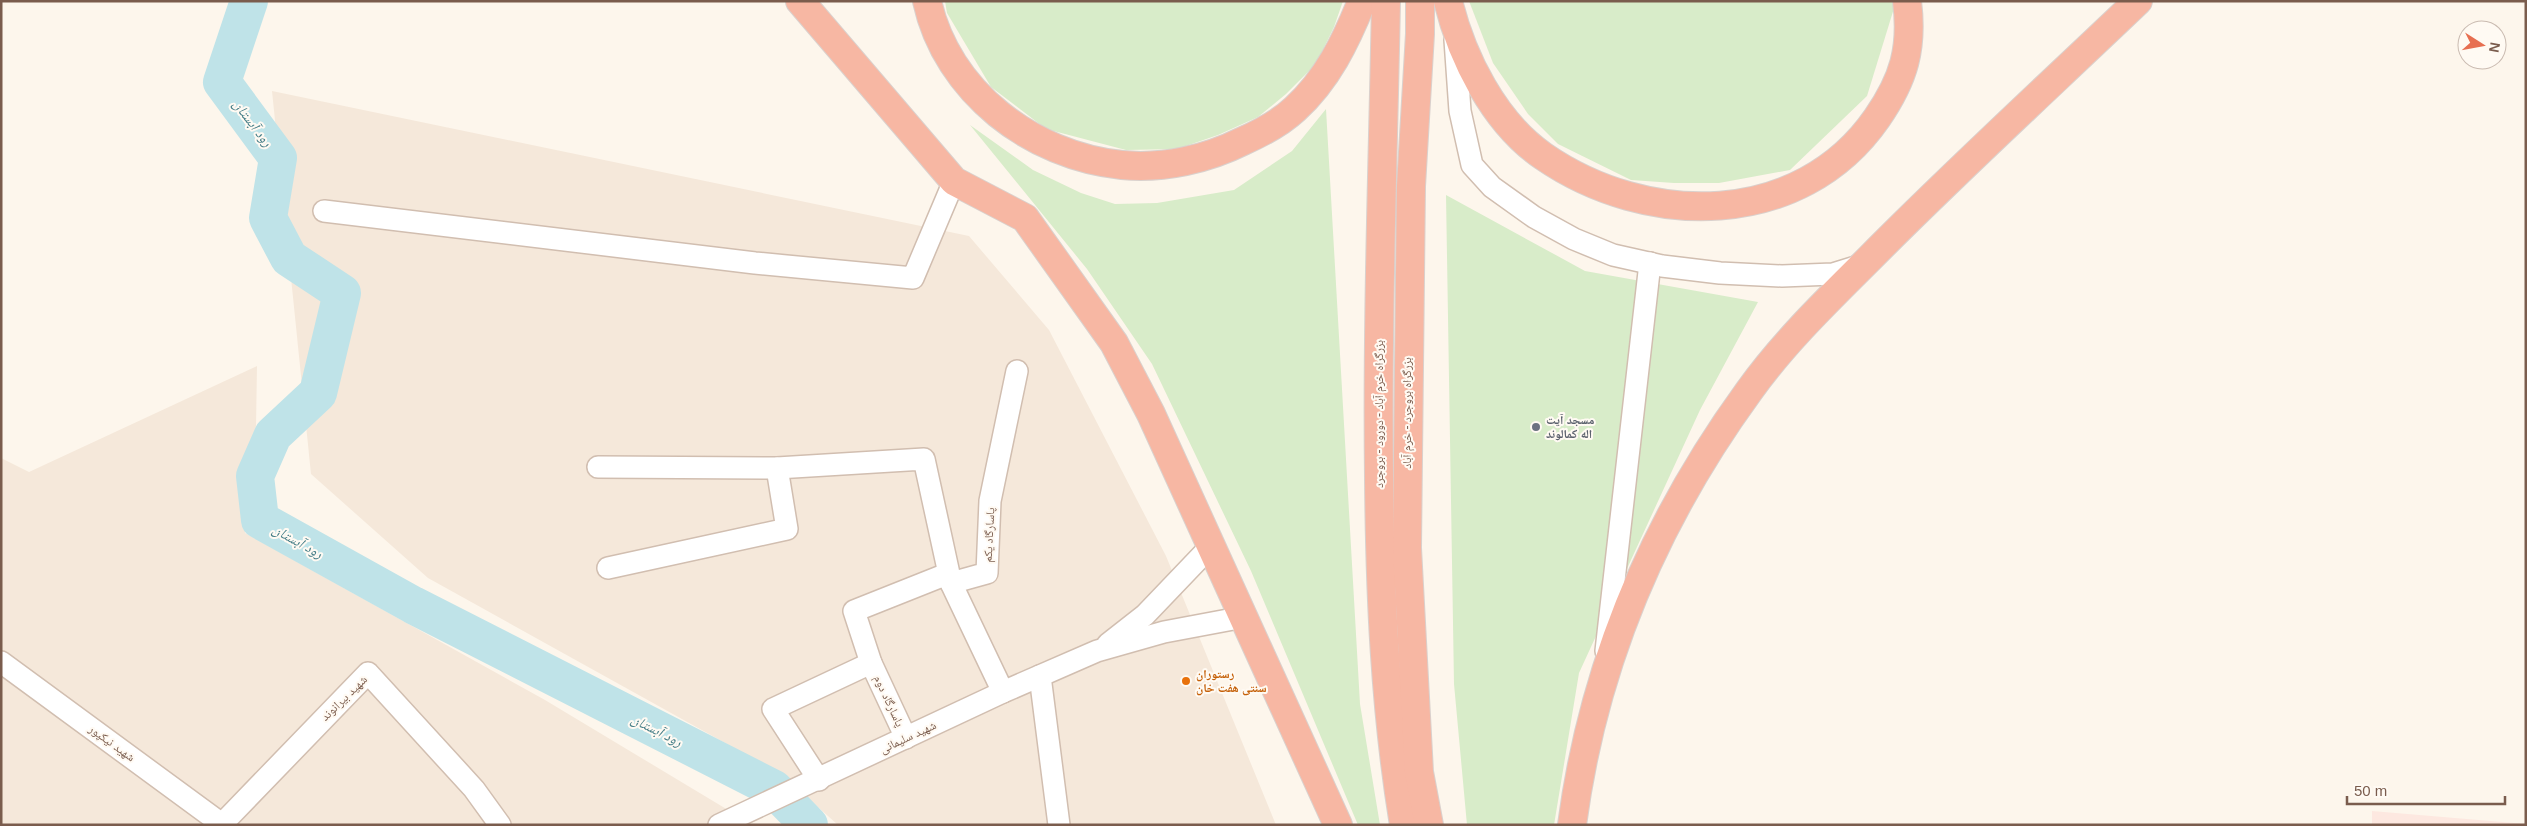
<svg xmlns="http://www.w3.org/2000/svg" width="2527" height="826" font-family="Helvetica,'Noto Naskh Arabic',sans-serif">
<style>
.residential{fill:#f5e8da}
.commercial{fill:#fde8e0}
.green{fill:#d8ecc9}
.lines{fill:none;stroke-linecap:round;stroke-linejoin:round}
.river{stroke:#bfe3e8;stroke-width:38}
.minor-casing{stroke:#d1beb0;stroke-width:24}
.highway-casing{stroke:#dad1cd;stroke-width:30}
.minor{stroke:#fff;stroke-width:21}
.highway{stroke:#f7b7a3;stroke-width:28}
.worship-dot{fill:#6b7280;stroke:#fffaf3;stroke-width:2}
.food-dot{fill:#e8710a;stroke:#fffaf3;stroke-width:2}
.labels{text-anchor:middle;stroke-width:4;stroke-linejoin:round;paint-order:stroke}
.street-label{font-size:12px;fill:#7a5c4d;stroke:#fffaf3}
.worship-label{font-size:12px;font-weight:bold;fill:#5b616d;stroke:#fffaf3;text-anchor:start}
.food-label{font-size:12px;font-weight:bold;fill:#c56008;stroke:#fffaf3;text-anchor:start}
.water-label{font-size:14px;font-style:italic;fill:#437c86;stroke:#fffaf3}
</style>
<rect width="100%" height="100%" fill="#fdf6ec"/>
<g class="residential">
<polygon points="272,91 969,236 1049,330 1166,556 1276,825 838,825 781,774 428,578 311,474"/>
<polygon points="257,366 256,426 243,484 245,533 545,700 753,825 1,825 1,458 29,472"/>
</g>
<polygon class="commercial" points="2372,811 2526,824 2526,825 2372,825"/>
<g class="green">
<polygon points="945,1 1343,1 1334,27 1316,64 1286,94 1258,117 1218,135 1177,149 1126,150 1046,129 991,87 947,13"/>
<polygon points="1469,1 1894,1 1895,5 1867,96 1790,170 1719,183 1674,183 1631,180 1558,144 1528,114 1493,63"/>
<polygon points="1326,109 1360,704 1380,825 1358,825 1251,571 1152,364 1087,269 970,125 1033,170 1081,193 1115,204 1157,203 1234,190 1292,151"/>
<polygon points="1446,195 1585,271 1758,302 1700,410 1579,673 1554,825 1467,825 1454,684"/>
</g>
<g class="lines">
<polyline class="river" points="249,1 222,82 278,158 268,218 289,258 342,293 318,393 273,435 255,476 260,520 413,605 774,789 809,825"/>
<g class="minor-casing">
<g id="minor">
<polyline points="1455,40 1460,111 1472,165 1492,187 1534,217 1574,239 1613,255 1662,266 1720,273 1782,276 1833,274 1862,265"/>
<polyline points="324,211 755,263 913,278 954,181"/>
<polyline points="598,467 777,468 924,459 951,583"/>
<polyline points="608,568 787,529 777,468"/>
<polyline points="1108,644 1145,615 1211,546"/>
<polyline points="1606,651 1650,263"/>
<polyline points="1,662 223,825"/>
<polyline points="871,663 906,738"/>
<polyline points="1040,676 1059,825"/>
<polyline points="1003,692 951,583 987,573 990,501 1017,371"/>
<polyline points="819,780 773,709 871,663 854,611 947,574"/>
<polyline points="223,823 368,673 474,789 500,825"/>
<polyline points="719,825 1003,692 1097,651 1164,632 1244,617"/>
</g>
</g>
<g class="highway-casing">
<g id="highway">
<polyline points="800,1 954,181 1025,218 1114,343 1151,414 1338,825"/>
<path d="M927,1C947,92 1032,156 1122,165C1164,169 1207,159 1243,141C1261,133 1280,123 1295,109C1327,80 1346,41 1362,1"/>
<path d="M1386,1C1383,160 1377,319 1379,478C1380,594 1385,710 1404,825"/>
<polyline points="1420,1 1420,34 1411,186 1407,548 1419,772 1429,825"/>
<path d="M1448,1C1462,58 1494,122 1543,156C1647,228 1800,229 1877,118C1904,79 1913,48 1907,1"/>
<path d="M1572,825C1593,666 1655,520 1749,391C1784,342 1828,300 1870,258C1957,170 2049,86 2138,1"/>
</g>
</g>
<use href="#minor" class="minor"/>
<use href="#highway" class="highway"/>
</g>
<circle class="worship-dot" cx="1536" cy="427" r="5"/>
<circle class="food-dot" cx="1186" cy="681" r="5"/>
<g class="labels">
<g class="street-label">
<text transform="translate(1407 413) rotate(-90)" y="4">بزرگراه بروجرد - خرم آباد</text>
<text transform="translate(1379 414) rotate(-90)" y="4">بزرگراه خرم آباد - دورود - بروجرد</text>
<text transform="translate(989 535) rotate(-87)" y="4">پاسارگاد یکم</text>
<text transform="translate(344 698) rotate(-44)" y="4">شهید بیرانوند</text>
<text transform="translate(889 701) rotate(65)" y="4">پاسارگاد دوم</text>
<text transform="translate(908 737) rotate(-25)" y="4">شهید سلیمانی</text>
<text transform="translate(112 743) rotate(36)" y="4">شهید نیکپور</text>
</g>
<g class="worship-label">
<text x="1546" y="424">مسجد آیت<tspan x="1546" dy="14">اله کمالوند</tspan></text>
</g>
<g class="food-label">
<text x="1196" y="678">رستوران<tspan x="1196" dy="14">سنتی هفت خان</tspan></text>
</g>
<g class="water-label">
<text transform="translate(253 123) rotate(53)" y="5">رود آبستان</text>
<text transform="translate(298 541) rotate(29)" y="5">رود آبستان</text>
<text transform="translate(657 730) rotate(27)" y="5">رود آبستان</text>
</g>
</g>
<rect width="2527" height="826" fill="none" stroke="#7a5c4d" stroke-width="5"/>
<g transform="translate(2482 45) rotate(101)"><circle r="24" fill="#fffaf3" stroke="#cabbb1"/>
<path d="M0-4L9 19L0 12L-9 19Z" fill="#e76f51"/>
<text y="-8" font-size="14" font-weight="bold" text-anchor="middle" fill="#7a5c4d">N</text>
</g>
<path d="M2347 796v8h158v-8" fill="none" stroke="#7a5c4d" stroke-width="2.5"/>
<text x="2354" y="796" font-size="15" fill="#7a5c4d" stroke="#fffaf3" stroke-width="4" paint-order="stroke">50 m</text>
</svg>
